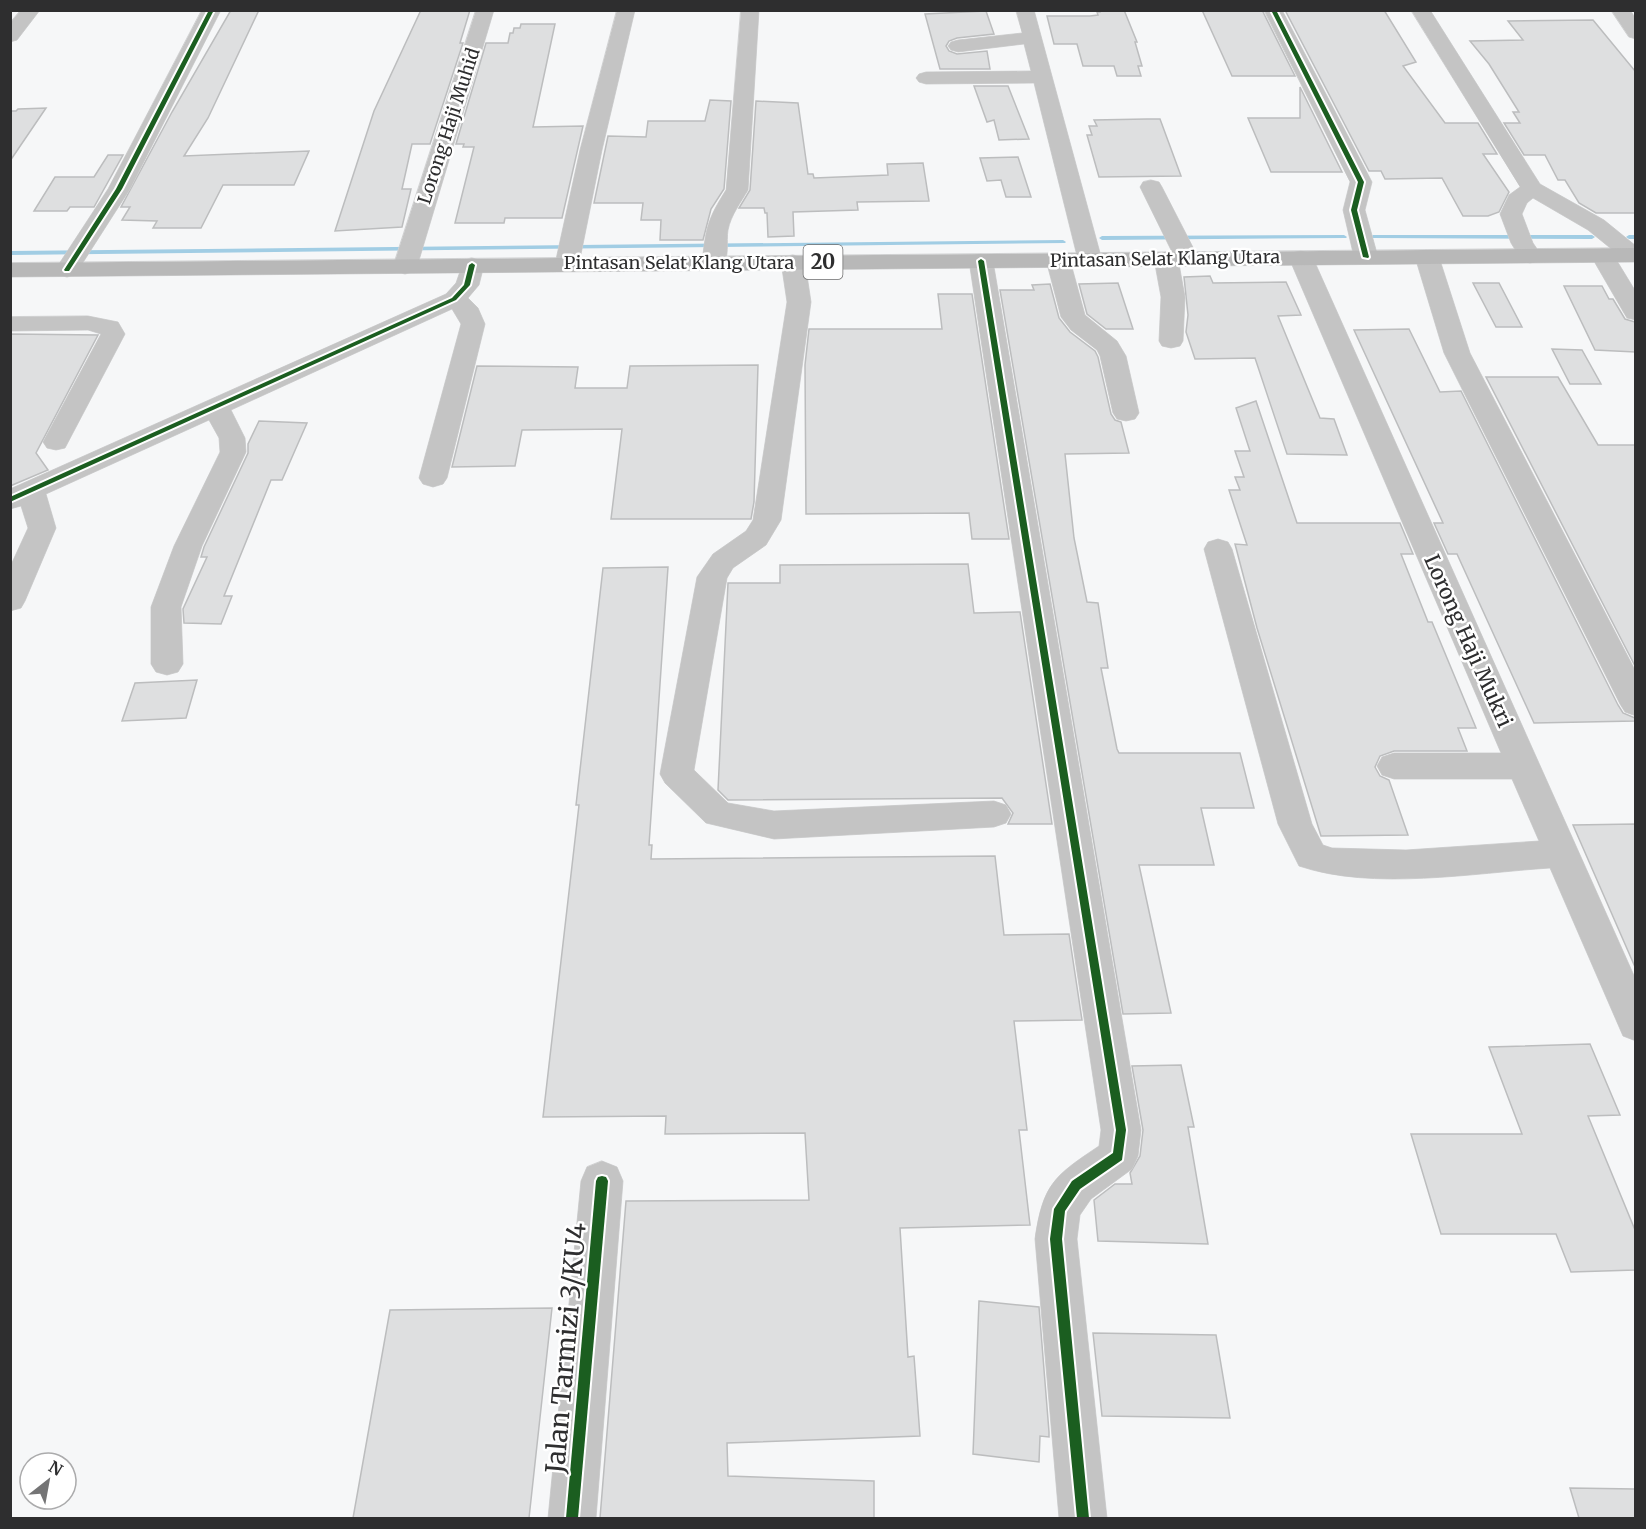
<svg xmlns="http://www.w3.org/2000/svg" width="1646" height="1529" font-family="Merriweather,serif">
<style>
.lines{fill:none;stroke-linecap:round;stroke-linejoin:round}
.stream{fill:#a1cde4;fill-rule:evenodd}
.building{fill:#dedfe0;stroke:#bcbdbe;stroke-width:1.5}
.minor-casing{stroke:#d2d3d4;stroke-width:1}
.highway-casing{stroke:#d2d3d4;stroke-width:1}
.minor{fill:#c4c4c4;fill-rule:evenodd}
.highway{fill:#b8b8b8;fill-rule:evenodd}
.cycleway-casing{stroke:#fff;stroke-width:4}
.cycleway{fill:#1b5e20;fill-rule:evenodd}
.labels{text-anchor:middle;stroke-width:5;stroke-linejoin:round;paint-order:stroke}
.far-street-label{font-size:18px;fill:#2e2e2f;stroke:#fff}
.shield{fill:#fff;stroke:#6d6d6d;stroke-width:1.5}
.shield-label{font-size:20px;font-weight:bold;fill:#2e2e2f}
.street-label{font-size:21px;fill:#2e2e2f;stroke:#fff}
.near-street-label{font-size:26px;fill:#2e2e2f;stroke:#fff}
</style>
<rect width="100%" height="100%" fill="#f6f7f8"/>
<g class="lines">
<g class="stream">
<polygon points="1344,235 1347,237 1346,238 1102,240 1099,238 1102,236"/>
<polygon points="1373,235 1592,235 1595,237 1592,239 1371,238 1370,237"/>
<polygon points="1636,235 1636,239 1629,239 1626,237 1629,235"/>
<polygon points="1063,240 1066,242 1065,243 10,255 10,251"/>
</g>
</g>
<g class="building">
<polygon points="231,10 259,10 208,118 184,156 309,151 294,185 223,185 201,228 153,228 157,221 122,220 130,207 121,207 172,112"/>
<polygon points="421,10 470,10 460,43 463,43 430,144 412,144 402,189 411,189 402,227 335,231 374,111"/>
<polygon points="1100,10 1124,10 1137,42 1135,42 1142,66 1138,66 1141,76 1117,76 1114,66 1083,66 1077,44 1054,44 1047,16 1090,16 1098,15 1097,12 1100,12"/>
<polygon points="1202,10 1262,10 1295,76 1232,76"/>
<polygon points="1285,10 1384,10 1416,62 1403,66 1445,123 1478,123 1497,154 1483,154 1509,192 1499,212 1488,216 1463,216 1442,178 1385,179 1381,171 1369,171"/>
<polygon points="986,11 994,34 957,38 949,41 946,46 949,51 957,54 987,51 990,69 940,69 925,14"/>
<polygon points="1593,20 1635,71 1635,213 1596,213 1579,203 1565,180 1558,180 1545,155 1524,155 1504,123 1520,123 1513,112 1519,112 1489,64 1470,41 1523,40 1508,21"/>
<polygon points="521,24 555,24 533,127 583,126 562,218 505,218 504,223 455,223 474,147 463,147 464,144 456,144 486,43 508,43 510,33 513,33 514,28 520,28"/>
<polygon points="974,86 1008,86 1029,139 999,140 994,120 987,122"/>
<polygon points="1300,87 1342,172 1271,172 1248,118 1300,118"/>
<polygon points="710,100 731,101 724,189 711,209 703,240 660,240 661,220 641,220 643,203 594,203 608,136 646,137 648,121 705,121"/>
<polygon points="756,101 798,103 808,174 813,174 814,178 888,175 887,164 923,163 929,201 857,202 858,210 793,212 794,236 768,237 767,213 765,213 764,208 739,208 750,190"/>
<polygon points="46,108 10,161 10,111 16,111 18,109"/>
<polygon points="1147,119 1160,119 1181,176 1099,177 1087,135 1092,135 1089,126 1097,126 1094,120"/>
<polygon points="108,155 123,155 94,207 70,207 67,211 34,211 55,177 94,177"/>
<polygon points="1018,157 1031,197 1006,197 1001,180 987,181 980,158"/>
<polygon points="1210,276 1213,283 1286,282 1301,315 1278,316 1320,418 1334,419 1347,455 1287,454 1255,358 1195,359 1186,332 1188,315 1184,277"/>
<polygon points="1118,283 1133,329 1106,329 1087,314 1079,284"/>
<polygon points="1473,283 1499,283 1522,327 1496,327"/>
<polygon points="1050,284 1059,318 1070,332 1095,351 1098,357 1111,414 1115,420 1121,422 1129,453 1065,454 1074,538 1087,602 1098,603 1108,668 1101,668 1117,749 1119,753 1240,753 1254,808 1201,808 1214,865 1139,865 1171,1013 1123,1014 1000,290 1034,290 1032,285"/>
<polygon points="1564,286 1602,286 1609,299 1613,299 1625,319 1635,322 1635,352 1595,350"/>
<polygon points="938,294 972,294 1009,539 972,539 969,513 806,514 805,365 809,329 942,329"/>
<polygon points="1409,329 1440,392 1461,391 1618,705 1623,713 1635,718 1635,721 1534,723 1457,554 1448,554 1434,523 1443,523 1354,330"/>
<polygon points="10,334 98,335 36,453 48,470 10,486"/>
<polygon points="1552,349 1582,350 1601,384 1570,384"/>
<polygon points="758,365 754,502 751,519 611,519 622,429 522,430 515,466 452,467 477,366 578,367 575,388 627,388 630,366"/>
<polygon points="1486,377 1558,377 1598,445 1635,445 1635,666"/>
<polygon points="1256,401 1297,523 1400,523 1413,554 1401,554 1428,622 1432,622 1476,728 1458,728 1467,751 1394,751 1380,756 1375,767 1380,776 1389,780 1408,835 1321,836 1257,628 1235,544 1247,545 1229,490 1240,490 1235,477 1244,477 1235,451 1250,451 1236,408"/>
<polygon points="259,421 307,423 282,480 271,480 224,596 232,596 221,624 184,623 183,609 207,557 201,557 204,547 248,453 248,444"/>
<polygon points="968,564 974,613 1020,612 1052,824 1008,824 1013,813 1002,798 728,800 718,790 728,583 780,583 780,565"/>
<polygon points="668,567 649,845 652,845 651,859 995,856 1004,935 1069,934 1082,1020 1014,1021 1027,1130 1019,1130 1030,1225 900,1228 908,1357 914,1356 920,1436 727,1443 728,1476 874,1481 874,1518 600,1518 626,1201 809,1200 805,1133 665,1134 666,1116 543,1117 579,805 576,805 603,568"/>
<polygon points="197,680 186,718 122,721 135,683"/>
<polygon points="1635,824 1635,967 1573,825"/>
<polygon points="1590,1044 1620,1115 1588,1116 1635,1230 1635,1270 1571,1272 1556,1234 1441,1234 1411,1134 1522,1134 1489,1047"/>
<polygon points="1181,1065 1194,1127 1188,1127 1208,1244 1098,1241 1094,1200 1115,1184 1132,1184 1130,1173 1140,1156 1143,1130 1132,1066"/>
<polygon points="979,1301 1039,1307 1049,1432 1049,1437 1040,1436 1039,1462 973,1454"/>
<polygon points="552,1308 529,1518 353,1518 390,1310"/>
<polygon points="1093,1333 1216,1335 1230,1418 1102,1416"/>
<polygon points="1570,1488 1635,1489 1635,1518 1579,1518"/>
</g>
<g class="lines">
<g class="minor-casing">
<g id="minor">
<polygon points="21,10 40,10 17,40 10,42 10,23"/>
<polygon points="202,10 221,10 130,189 75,275 67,277 59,275 55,270 108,189"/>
<polygon points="476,10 494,10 417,267 413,272 405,274 397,272 393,267"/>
<polygon points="617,10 635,10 602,150 579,264 575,269 567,271 559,269 555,264 580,150"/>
<path d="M741,10H759L748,190C741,202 731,215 728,230C726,242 730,257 722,268L714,270L706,268L702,263C706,228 707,220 726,190Z"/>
<polygon points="1016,10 1034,10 1102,260 1098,265 1090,267 1082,265 1078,260 1034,83 926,84 919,82 916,78 919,74 926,72 1031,71 1024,44 958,52 951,50 948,46 951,42 958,40 1022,33"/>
<polygon points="1264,10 1282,10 1372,182 1365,210 1378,257 1374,262 1366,264 1358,262 1354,257 1343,210 1350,182"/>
<polygon points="1411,10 1430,10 1540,184 1604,220 1636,246 1636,261 1625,260 1588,230 1533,198 1527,203 1522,214 1533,243 1542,256 1538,261 1530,263 1522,261 1511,243 1500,214 1509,195 1520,187"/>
<polygon points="1611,10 1630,10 1636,19 1636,39 1629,37"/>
<polygon points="1151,180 1159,182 1162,187 1199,259 1195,264 1187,266 1179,264 1185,297 1183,341 1180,346 1171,348 1162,346 1159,341 1161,297 1154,259 1158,254 1166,252 1173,254 1140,187 1143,182"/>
<polygon points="1603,249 1611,251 1636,292 1636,320 1627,318 1624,313 1591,256 1595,251"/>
<polygon points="1427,250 1435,252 1439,257 1470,353 1636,672 1636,716 1625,712 1620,704 1444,353 1415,257 1419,252"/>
<path d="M1301,251L1309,253L1313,258L1636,980V1041L1623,1036L1550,868C1473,873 1373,891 1299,866L1278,824L1204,549L1208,542L1218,539L1228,542L1232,549L1312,824L1323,845L1332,848L1406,850L1539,841L1512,779H1394L1382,775L1377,766L1382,757L1394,753H1501L1289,258L1293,253Z"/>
<polygon points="1058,253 1066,255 1070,260 1085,315 1117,341 1126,356 1139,413 1135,419 1126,421 1117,419 1113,413 1100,356 1097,350 1071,330 1061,317 1046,260 1050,255"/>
<path d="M981,254L989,256L993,261L1141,1130L1138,1156L1132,1169L1091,1199L1080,1215L1077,1239L1107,1518H1059L1035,1239C1043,1184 1054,1176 1099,1146L1101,1130L969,261L973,256Z"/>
<polygon points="793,255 801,257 805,262 811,302 781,520 766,545 733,568 727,578 694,770 728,803 774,811 994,801 1006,805 1011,814 1006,823 994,827 774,839 706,823 665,783 660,774 697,577 713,554 746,531 753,520 787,302 781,262 785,257"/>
<polygon points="472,258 480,260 484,265 479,285 468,298 478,308 485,324 447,478 443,484 433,487 423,484 419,478 461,324 452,309 231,410 245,438 246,452 202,546 181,607 183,664 178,672 167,675 156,672 151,664 151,607 174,546 220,452 219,438 209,420 46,494 56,528 25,601 21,608 10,611 10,567 28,528 21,506 10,509 10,489 446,294 456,283 464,260"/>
<polygon points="88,316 118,322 125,334 65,448 56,450 47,448 43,442 101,334 88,330 10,331 10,317"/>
<polygon points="602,1161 617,1167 623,1181 596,1518 548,1518 581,1181 587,1167"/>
</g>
</g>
<g class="highway-casing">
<polygon id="highway" points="1636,248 1636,262 10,277 10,263"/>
</g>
<use href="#minor" class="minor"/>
<use href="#highway" class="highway"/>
<g class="cycleway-casing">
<g id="cycleway">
<polygon points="209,10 214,10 122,189 69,271 65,271 64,270 116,189"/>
<polygon points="1271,10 1276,10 1364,182 1357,210 1369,257 1368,258 1363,257 1351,210 1358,182"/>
<polygon points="981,259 984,261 1126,1130 1122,1160 1080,1189 1065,1211 1062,1239 1089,1518 1077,1518 1050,1239 1054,1209 1072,1181 1113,1153 1116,1130 978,261"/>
<polygon points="472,263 475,265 470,285 456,300 10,502 10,497 452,298 464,285 469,265"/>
<polygon points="602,1176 606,1177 608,1181 578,1518 566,1518 596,1181 598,1177"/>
</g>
</g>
<use href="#cycleway" class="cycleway"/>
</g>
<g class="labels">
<g class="far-street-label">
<text transform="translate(449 126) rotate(-72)" y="6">Lorong Haji Muhid</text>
<text transform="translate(1165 259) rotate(-1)" y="6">Pintasan Selat Klang Utara</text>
<text x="679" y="269">Pintasan Selat Klang Utara</text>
</g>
<rect class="shield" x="803.5" y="245" width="39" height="34" rx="4.5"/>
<g class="shield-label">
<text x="823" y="269">20</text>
</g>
<g class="street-label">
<text transform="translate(1468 641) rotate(66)" y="7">Lorong Haji Mukri</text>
</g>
<g class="near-street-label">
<text transform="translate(566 1348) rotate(-85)" y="9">Jalan Tarmizi 3/KU4</text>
</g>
</g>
<rect width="1646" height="1529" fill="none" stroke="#2e2e2f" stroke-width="24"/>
<g transform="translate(48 1481) rotate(31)"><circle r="28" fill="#ffffff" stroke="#ababac" stroke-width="1.5"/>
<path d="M0-4.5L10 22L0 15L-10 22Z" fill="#747475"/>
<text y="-9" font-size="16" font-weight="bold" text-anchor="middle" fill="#2e2e2f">N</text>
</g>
</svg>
